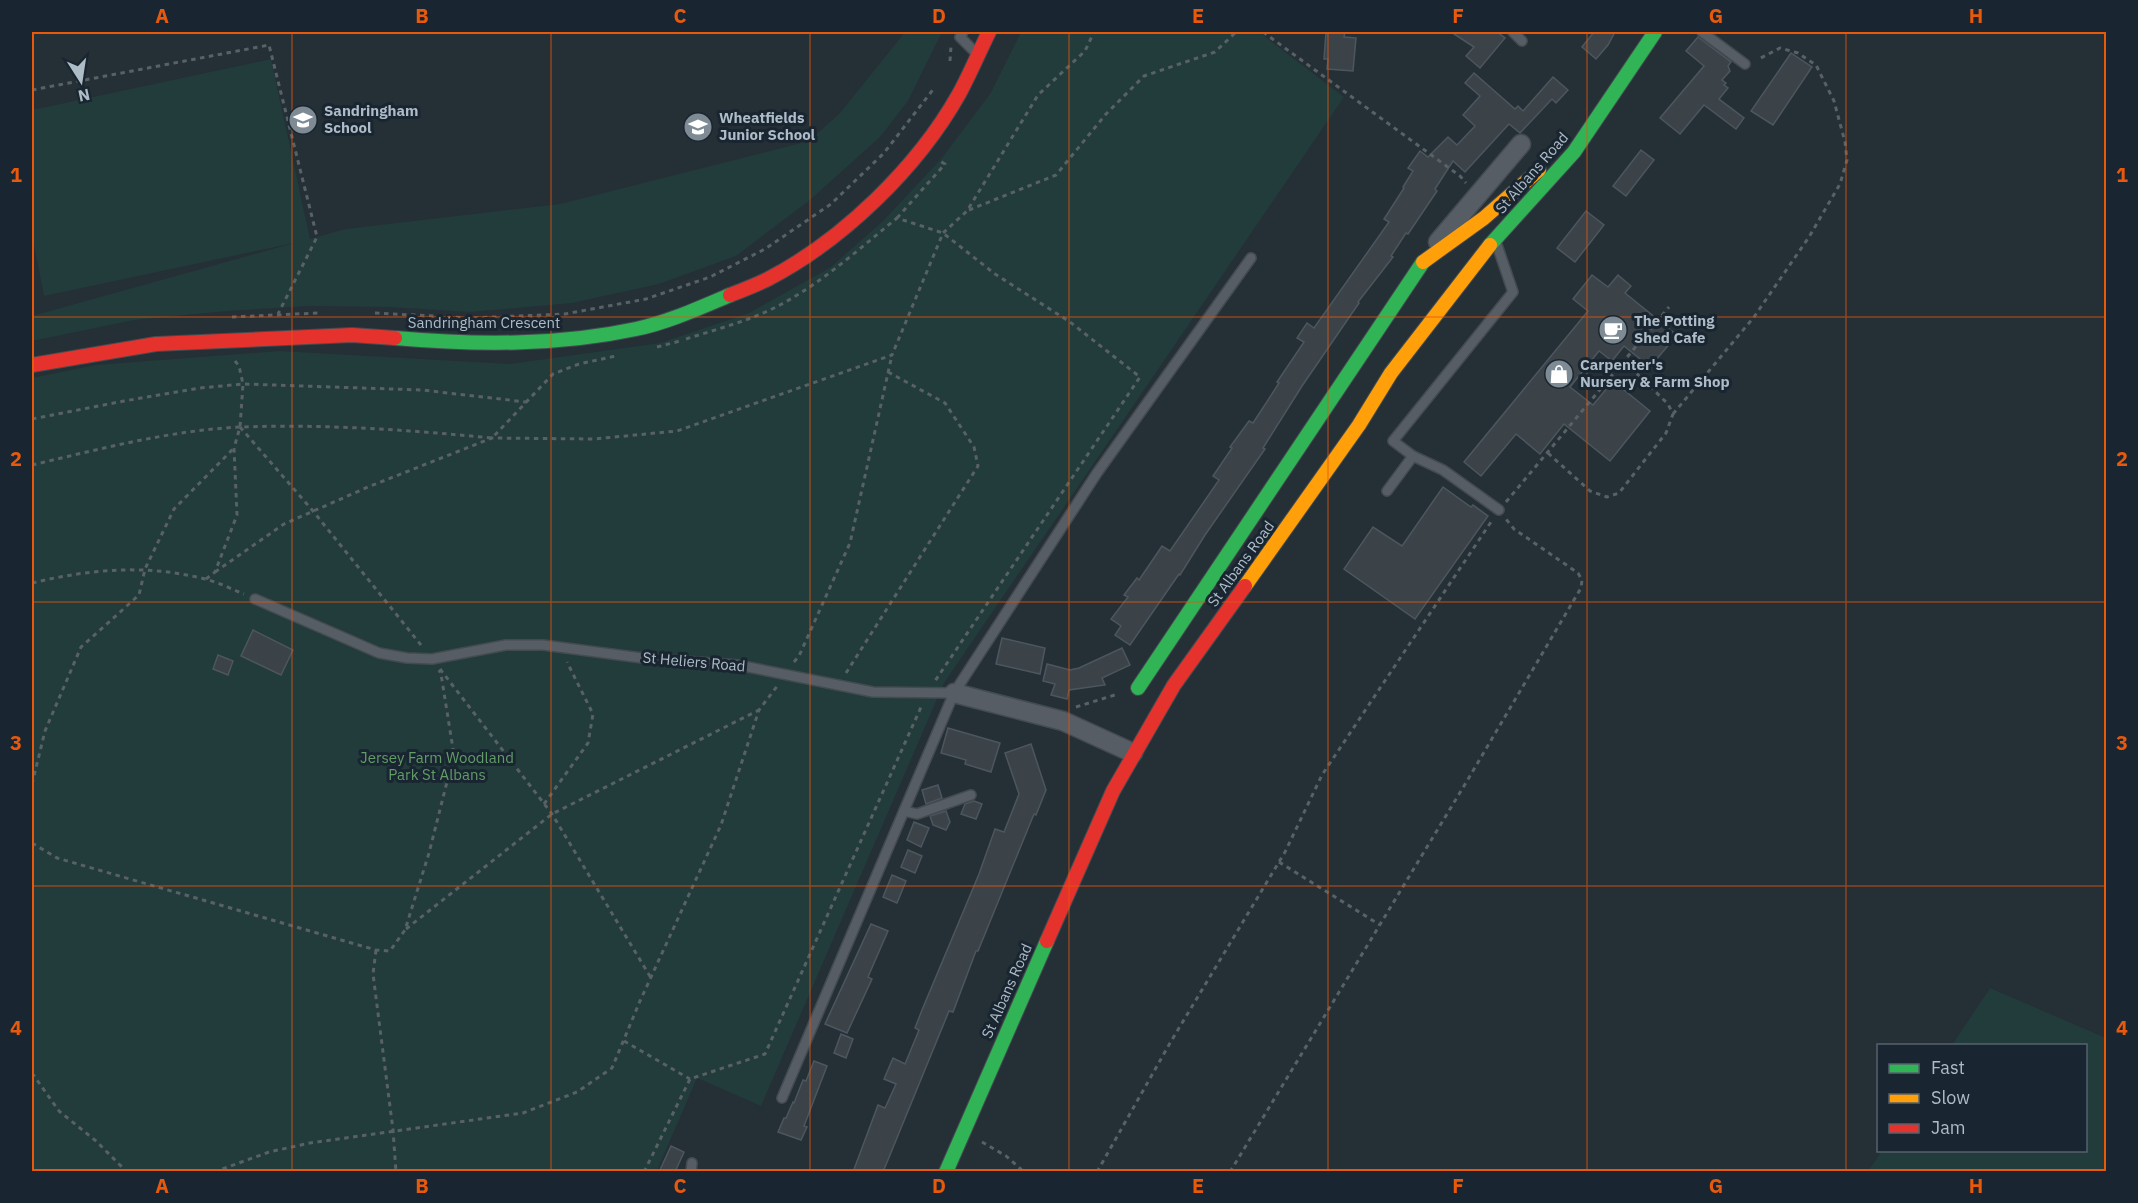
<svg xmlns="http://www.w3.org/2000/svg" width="2138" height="1203" font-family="'IBM Plex Sans',sans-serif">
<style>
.green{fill:#223b3b}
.building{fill:#3b4349;stroke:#4d565e;stroke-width:1.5}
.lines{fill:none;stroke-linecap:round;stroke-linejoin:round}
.lane-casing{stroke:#444b50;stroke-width:12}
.street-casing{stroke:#444b50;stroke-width:21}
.fast-casing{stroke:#444b50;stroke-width:16}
.slow-casing{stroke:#444b50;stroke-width:16}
.jam-casing{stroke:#444b50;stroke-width:16}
.path{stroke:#586166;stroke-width:3;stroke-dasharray:4.5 4.5;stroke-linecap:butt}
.lane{stroke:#565d64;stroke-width:9}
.street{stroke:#565d64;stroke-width:18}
.fast{stroke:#30b455;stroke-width:14}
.slow{stroke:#ff9f0a;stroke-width:14}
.jam{stroke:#e5322d;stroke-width:14}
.grid{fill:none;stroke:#e8590c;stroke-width:1.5;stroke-opacity:0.55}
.labels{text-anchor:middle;stroke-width:6;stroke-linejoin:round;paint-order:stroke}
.poi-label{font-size:15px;font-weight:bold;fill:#aebcc8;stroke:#192631;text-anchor:start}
.street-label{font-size:15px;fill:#aebcc8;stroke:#192631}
.park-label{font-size:15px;fill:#629c67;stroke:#192631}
.neatline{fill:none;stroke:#e8590c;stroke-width:2}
.grid-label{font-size:20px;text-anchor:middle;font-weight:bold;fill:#e8590c}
</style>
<rect width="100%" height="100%" fill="#252f36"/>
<g class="green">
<polygon points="905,32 942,32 908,101 880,137 810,200 736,256 659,284 572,303 470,312 389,307 310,306 227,311 134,320 32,341 32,316 294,243 44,296 32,235 32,110 271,59 310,239 345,229 560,204 809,141 840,113"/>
<polygon points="1021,32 1259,32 1344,97 944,683 761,1106 697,1078 657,1171 32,1171 32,378 95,365 280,351 510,364 660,343 749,313 831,267 884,220 942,158 990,94"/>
<polygon points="1990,988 2106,1038 2106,1171 1868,1171 1882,1151 2086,1150 2086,1046 1952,1045"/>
</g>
<g class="building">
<polygon points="1326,32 1345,32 1344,37 1356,38 1353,71 1327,69 1328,59 1324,59"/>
<polygon points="1451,32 1497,32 1505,38 1480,68 1466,56 1474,47"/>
<polygon points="1594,32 1615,32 1608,45 1596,59 1582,47"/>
<polygon points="1698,37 1731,62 1728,66 1730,71 1722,80 1726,83 1724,85 1728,88 1719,99 1744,118 1736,129 1704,105 1680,134 1660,118 1704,66 1686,51"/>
<polygon points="1791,53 1812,67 1773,125 1751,111"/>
<polygon points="1474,73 1515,109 1518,106 1523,111 1553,77 1568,90 1556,103 1552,99 1520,133 1509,124 1465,172 1453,161 1435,189 1437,191 1408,234 1406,233 1391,256 1393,257 1358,302 1359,303 1302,386 1263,448 1265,449 1205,535 1180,575 1179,574 1130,645 1115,635 1121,626 1111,619 1128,597 1124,595 1137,578 1139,580 1162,546 1170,551 1219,480 1213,476 1232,448 1230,447 1249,421 1253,423 1279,383 1277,382 1304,342 1297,338 1307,323 1314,328 1389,222 1384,219 1404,188 1403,187 1413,171 1408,168 1420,151 1428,157 1448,137 1457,145 1475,126 1463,115 1480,96 1465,83"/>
<polygon points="1641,150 1654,160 1626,196 1613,186"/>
<polygon points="1586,211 1604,225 1575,262 1557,248"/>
<polygon points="1592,275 1608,287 1618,275 1631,286 1625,293 1677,335 1650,367 1624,346 1612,361 1599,351 1570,387 1593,405 1613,381 1650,411 1610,461 1564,424 1540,454 1516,434 1481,476 1464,462 1588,311 1573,299"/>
<polygon points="1443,487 1471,507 1473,505 1488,516 1415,619 1344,569 1373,527 1402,546"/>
<polygon points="253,630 293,650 281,675 241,656"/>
<polygon points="1002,638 1045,648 1040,674 996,664"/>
<polygon points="1122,648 1130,665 1102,678 1105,685 1069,690 1067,699 1051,695 1055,684 1043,681 1047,664 1070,670 1079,668"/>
<polygon points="218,655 233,661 228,675 213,669"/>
<polygon points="948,728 1000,743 991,772 965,764 966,760 941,753"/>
<polygon points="1031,744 1046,790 1036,815 1034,814 978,951 976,951 953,1012 949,1011 883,1172 853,1172 878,1105 885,1108 896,1084 884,1079 893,1058 905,1064 919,1030 915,1028 922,1010 979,874 995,829 1004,832 1019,794 1005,753"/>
<polygon points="938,785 942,798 926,804 922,790"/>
<polygon points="974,801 982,804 976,819 961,814 965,804"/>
<polygon points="946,811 950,822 946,830 933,825 930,816"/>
<polygon points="914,822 929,828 921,847 907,840"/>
<polygon points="908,850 922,856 915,873 901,867"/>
<polygon points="892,875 906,881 897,903 883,897"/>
<polygon points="871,924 888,931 868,977 872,979 847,1033 825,1024"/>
<polygon points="841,1034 853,1039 846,1058 834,1053"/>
<polygon points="814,1061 827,1066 804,1126 807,1127 801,1140 778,1132 784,1118 786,1118 793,1102 794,1103 803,1080 806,1081"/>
<polygon points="671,1146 684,1152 675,1172 659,1172"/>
</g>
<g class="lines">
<g class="lane-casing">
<g id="lane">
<polyline points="963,32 960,37 975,52"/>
<polyline points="1513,32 1522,41"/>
<polyline points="1702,32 1745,64"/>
<polyline points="1413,456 1443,470 1499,510"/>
<polyline points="1387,491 1413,456 1393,441 1513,292 1497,245"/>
<polyline points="255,599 379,653 407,658 432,659 506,645 543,645 642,658 738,665 873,692 954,693"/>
<polyline points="904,811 917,814 971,795"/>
<polyline points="782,1098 954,693 1097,473 1251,258"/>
<polyline points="691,1172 692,1163"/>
</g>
</g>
<g class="street-casing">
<g id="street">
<polyline points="1438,242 1521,144"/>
<polyline points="954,693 1063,721 1133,753"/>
</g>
</g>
<g class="fast-casing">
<g id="fast">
<polyline points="1490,245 1574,152 1655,32"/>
<path d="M395,338C475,345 557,346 636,329C669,322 699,308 730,295"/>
<polyline points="1138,688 1423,262"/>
<polyline points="946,1172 1047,941"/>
</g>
</g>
<g class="slow-casing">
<g id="slow">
<polyline points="1423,262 1484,218 1539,170"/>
<polyline points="1245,586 1359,425 1391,373 1490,245"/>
</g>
</g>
<g class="jam-casing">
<g id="jam">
<path d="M730,295C743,290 756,285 768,279C843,240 918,167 959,94C970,74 979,52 989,32"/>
<polyline points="32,365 156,344 352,335 395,338"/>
<polyline points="1047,941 1113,791 1174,685 1245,586"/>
</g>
</g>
<g class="path">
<polyline points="1263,32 1460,176 1466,183"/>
<polyline points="950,61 951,46"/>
<polyline points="32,90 269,45 317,237 278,314"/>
<polyline points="969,210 1056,175 1106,114 1144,76 1215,52 1236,32"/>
<polyline points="897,218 945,164 938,160"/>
<polyline points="375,313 471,318 565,314 646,299 710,277 765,249 831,204 884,153 935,87"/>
<polyline points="232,317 318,313"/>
<path d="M686,339C717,329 749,321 778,306C822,283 859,249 897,218L943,233L995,274L1070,322L1140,377L935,681"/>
<polyline points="657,347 680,341"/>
<polyline points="1673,414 1754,317 1809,237 1840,184 1847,160 1845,142 1834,101 1816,65 1798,53 1780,48 1757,60"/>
<polyline points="32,419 124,401 200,388 243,384 422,390 526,402"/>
<polyline points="240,427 313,511 421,645"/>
<polyline points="1548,453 1590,491 1607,497 1619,493 1666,433 1673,414 1668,404 1624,361"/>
<path d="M32,465C100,449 171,430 242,427C326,424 409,430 492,438L553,374L579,364L616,356"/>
<polyline points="1506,502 1669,307"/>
<polyline points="215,572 284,524 368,487 492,438 594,439 677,431 892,355 943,233 967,211 1038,95 1085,51 1094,32"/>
<polyline points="206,579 215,572 237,515 234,448 240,427 243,384 239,366 235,361"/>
<path d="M32,583C90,569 146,564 205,579C218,582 231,589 244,594"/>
<polyline points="794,662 799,656 850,543 892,355"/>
<polyline points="440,669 552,814 651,978"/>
<polyline points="846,673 978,466 974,447 945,403 888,372"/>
<polyline points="1076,707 1118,694"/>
<polyline points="32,784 45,731 81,647 139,595 145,569 174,509 234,448"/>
<polyline points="544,804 588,743 593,714 567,662"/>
<polyline points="32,843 57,858 376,950 390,951 405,930 429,853 449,774 453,749 441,674 439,670"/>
<polyline points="1279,862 1380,925"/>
<polyline points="406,929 552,814 759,710"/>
<polyline points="376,950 373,974 393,1130 396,1172"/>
<polyline points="624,1041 690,1079"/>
<polyline points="32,1073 59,1111 96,1141 127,1172"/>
<polyline points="982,1142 1006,1156 1024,1172"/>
<polyline points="214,1172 269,1152 310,1143 523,1113 577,1092 612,1068 640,1001 721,825 759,710 778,685"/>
<polyline points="644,1172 690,1079 765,1054 922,705"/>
<polyline points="1097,1172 1170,1043 1285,852 1322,775 1493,519"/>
<polyline points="1230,1172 1467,781 1581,588 1582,580 1578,573 1514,529 1506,519"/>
</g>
<use href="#lane" class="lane"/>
<use href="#street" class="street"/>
<use href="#fast" class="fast"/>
<use href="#slow" class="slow"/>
<use href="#jam" class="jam"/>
</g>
<path class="grid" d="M292,32V1172M551,32V1172M810,32V1172M1069,32V1172M1328,32V1172M1587,32V1172M1846,32V1172M32,317H2106M32,602H2106M32,886H2106"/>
<defs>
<g id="school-disc" transform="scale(1.5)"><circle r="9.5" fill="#7e8b95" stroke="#192631"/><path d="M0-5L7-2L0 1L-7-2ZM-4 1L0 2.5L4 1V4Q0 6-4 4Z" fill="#fff"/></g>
<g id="cafe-disc" transform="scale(1.5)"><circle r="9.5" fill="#7e8b95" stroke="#192631"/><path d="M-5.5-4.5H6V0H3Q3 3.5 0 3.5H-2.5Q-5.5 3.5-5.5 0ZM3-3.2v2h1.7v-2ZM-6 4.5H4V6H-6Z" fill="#fff"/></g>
<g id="shop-disc" transform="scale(1.5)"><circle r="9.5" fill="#7e8b95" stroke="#192631"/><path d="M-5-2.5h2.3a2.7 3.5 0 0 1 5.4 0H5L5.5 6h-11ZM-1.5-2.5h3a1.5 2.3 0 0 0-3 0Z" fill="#fff"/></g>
</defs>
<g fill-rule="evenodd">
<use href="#school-disc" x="303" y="120"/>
<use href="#school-disc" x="698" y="127"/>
<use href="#cafe-disc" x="1613" y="330"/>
<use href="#shop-disc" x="1559" y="374"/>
</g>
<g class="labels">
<g class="poi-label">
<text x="324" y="116">Sandringham<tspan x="324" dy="17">School</tspan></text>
<text x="719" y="123">Wheatfields<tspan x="719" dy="17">Junior School</tspan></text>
<text x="1634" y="326">The Potting<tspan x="1634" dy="17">Shed Cafe</tspan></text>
<text x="1580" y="370">Carpenter's<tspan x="1580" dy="17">Nursery &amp; Farm Shop</tspan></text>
</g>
<g class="street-label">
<text transform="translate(1532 173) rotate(-49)" y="5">St Albans Road</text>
<text x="484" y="328">Sandringham Crescent</text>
<text transform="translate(1241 564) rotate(-54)" y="5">St Albans Road</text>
<text transform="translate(694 662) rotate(5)" y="5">St Heliers Road</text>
<text transform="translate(1007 991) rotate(-66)" y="5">St Albans Road</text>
</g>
<g class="park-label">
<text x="437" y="763">Jersey Farm Woodland<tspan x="437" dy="17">Park St Albans</tspan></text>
</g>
</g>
<rect width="2138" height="1203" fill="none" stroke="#192631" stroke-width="66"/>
<rect x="1877" y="1044" width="210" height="108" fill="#192631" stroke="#55626d" stroke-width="1.5"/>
<rect x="1889" y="1064" width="30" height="9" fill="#30b455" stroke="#55626d" stroke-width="1.5"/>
<text x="1931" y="1074" font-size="18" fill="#aebcc8">Fast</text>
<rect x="1889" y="1094" width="30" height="9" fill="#ff9f0a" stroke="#55626d" stroke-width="1.5"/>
<text x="1931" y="1104" font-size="18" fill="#aebcc8">Slow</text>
<rect x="1889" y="1124" width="30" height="9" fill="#e5322d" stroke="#55626d" stroke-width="1.5"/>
<text x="1931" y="1134" font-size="18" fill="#aebcc8">Jam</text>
<g transform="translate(81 81) rotate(168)" stroke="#192631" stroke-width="4.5" paint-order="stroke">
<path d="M0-4.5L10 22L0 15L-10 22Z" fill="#aebcc8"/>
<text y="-9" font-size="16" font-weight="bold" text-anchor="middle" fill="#aebcc8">N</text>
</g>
<rect x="33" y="33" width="2072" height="1137" class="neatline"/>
<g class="grid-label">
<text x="162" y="23">A</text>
<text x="422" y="23">B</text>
<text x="680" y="23">C</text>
<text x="939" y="23">D</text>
<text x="1198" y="23">E</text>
<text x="1458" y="23">F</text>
<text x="1716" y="23">G</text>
<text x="1976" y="23">H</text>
<text x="16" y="182">1</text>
<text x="2122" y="182">1</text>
<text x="16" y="466">2</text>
<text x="2122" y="466">2</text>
<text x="16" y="750">3</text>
<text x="2122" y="750">3</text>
<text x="16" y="1035">4</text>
<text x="2122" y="1035">4</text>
<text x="162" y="1193">A</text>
<text x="422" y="1193">B</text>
<text x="680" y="1193">C</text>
<text x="939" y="1193">D</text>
<text x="1198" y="1193">E</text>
<text x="1458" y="1193">F</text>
<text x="1716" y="1193">G</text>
<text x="1976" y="1193">H</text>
</g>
</svg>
